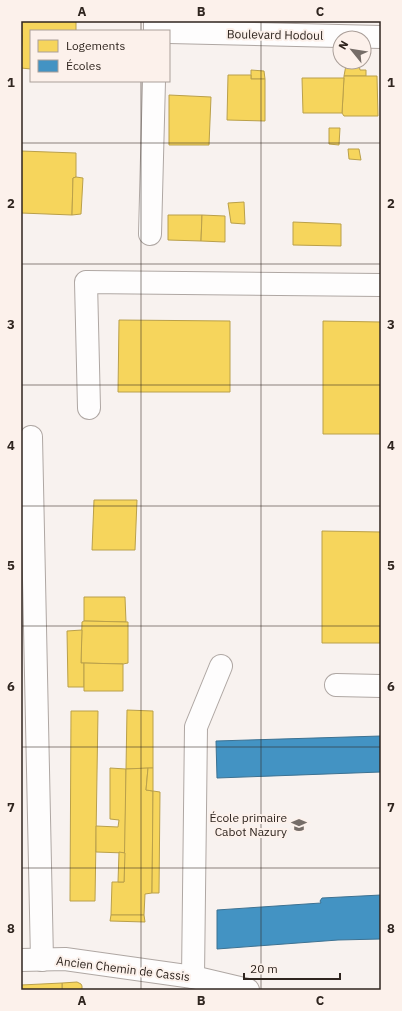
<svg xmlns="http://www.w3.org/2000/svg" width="402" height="1011" font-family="'IBM Plex Sans',sans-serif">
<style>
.homes{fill:#f6d55c;stroke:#baa04a}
.schools{fill:#4393c3;stroke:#3d7292}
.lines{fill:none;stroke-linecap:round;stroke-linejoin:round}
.minor-casing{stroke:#afa7a3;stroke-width:24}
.minor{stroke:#fefdfd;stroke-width:22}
.grid{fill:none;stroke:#2f251f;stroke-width:1;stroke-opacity:0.55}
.labels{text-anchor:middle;stroke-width:4;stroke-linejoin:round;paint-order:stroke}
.street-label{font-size:12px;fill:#2f251f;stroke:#fcf1eb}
.poi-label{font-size:12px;fill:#2f251f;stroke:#fcf1eb;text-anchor:end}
.neatline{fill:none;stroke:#2f251f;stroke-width:1.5}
.grid-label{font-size:13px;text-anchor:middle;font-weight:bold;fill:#2f251f}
</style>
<rect width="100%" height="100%" fill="#f8f2ef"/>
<g class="homes">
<polygon points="22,21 76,21 76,31 31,31 31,69 21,68 22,35"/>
<polygon points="21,35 22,35 21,61"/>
<polygon points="346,65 359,65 360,70 366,70 366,76 344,76"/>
<polygon points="251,70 264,71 265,79 251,79"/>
<polygon points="228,75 251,75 251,79 265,79 265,121 227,120"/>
<polygon points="344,76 377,76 378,116 344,116 342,113"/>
<polygon points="302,78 344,78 342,113 303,113"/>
<polygon points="169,95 211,97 209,145 169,145"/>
<polygon points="329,128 340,128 339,145 329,144"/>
<polygon points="348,149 359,149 361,160 349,159"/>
<polygon points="21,151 76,153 76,177 73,178 72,215 21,213"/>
<polygon points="76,177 83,178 81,214 72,215 73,178"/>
<polygon points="244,202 245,224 231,223 228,203"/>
<polygon points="168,215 202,215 201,241 168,240"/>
<polygon points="202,215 225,216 225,242 201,241"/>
<polygon points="293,222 341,224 341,246 293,245"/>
<polygon points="119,320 230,321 230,392 118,392"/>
<polygon points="323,321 381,322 381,434 323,434"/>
<polygon points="94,500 137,500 135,550 92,550"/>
<polygon points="322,531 381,532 381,643 322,643"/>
<polygon points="84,597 125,597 126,622 84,621"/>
<polygon points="84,621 128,622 128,663 123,664 81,663 82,622"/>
<polygon points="82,630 81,663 84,663 84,687 68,687 67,631"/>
<polygon points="84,663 123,664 123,691 84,691"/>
<polygon points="127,710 153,711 153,768 126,769"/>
<polygon points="71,711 98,711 95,901 70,901"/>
<polygon points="110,768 126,769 125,853 96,852 96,826 118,827 119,820 110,819"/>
<polygon points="148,768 146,790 153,791 152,893 145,894 144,915 111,915 112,882 124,882 126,769"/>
<polygon points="148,768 153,768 153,791 146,790"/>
<polygon points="153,791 160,792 159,893 152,893"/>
<polygon points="119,852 125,853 124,882 118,882"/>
<polygon points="111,915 144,915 145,922 110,921"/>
<polygon points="77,982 81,984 82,986 82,990 62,990 62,983"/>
<polygon points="62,983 62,990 21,990 21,985"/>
</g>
<g class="schools">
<polygon points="381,736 381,772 217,778 216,741"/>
<polygon points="381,895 381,939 338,940 217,949 217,910 321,903 320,901 322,898"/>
</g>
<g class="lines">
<g class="minor-casing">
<g id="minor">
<polyline points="155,31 155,21"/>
<polyline points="169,32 381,37"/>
<polyline points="150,234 154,81"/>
<polyline points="89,408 86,282 381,285"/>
<polyline points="31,437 42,960"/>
<polyline points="336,685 381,686"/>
<polyline points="21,960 65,959 193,977 248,990"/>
<polyline points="193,977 196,727 221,666"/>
</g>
</g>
<use href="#minor" class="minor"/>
</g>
<path class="grid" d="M141,21V31M261,21V990M141,81V990M21,143H381M21,264H381M21,385H381M21,506H381M21,626H381M21,747H381M21,868H381"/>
<defs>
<g id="school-bare" transform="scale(1.2)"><path d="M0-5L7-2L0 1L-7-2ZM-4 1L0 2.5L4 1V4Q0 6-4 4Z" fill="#756d68" stroke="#fcf1eb" stroke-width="2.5" paint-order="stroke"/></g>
</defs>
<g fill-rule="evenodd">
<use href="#school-bare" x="299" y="825"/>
</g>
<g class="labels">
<g class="street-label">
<text transform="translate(275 35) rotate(1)" y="4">Boulevard Hodoul</text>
<text transform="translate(123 969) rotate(7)" y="4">Ancien Chemin de Cassis</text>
</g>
<g class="poi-label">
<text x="287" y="822">École primaire<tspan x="287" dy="14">Cabot Nazury</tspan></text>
</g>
</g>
<rect width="402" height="1011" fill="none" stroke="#fcf1eb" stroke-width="44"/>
<rect x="30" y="30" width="140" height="52" fill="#fcf1eb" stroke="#aa9f99"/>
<rect x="38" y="40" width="20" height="12" fill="#f6d55c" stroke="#aa9f99"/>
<text x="66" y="50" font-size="12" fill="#2f251f">Logements</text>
<rect x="38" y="60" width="20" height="12" fill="#4393c3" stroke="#aa9f99"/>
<text x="66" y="70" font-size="12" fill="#2f251f">Écoles</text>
<g transform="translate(352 50) rotate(300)"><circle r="19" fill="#fcf1eb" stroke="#aa9f99"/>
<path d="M0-3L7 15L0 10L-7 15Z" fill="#756d68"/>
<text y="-6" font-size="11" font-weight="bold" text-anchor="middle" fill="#2f251f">N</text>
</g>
<path d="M244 973v6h96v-6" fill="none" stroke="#2f251f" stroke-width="2"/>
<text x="250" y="973" font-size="12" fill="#2f251f" stroke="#fcf1eb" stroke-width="3" paint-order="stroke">20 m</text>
<rect x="22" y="22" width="358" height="967" class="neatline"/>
<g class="grid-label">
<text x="82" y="16">A</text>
<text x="201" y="16">B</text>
<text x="320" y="16">C</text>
<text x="11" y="87">1</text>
<text x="391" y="87">1</text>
<text x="11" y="208">2</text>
<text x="391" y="208">2</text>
<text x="11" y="329">3</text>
<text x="391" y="329">3</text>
<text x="11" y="450">4</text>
<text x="391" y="450">4</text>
<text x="11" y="570">5</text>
<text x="391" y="570">5</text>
<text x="11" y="691">6</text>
<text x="391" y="691">6</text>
<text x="11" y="812">7</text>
<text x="391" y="812">7</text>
<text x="11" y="933">8</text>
<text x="391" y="933">8</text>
<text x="82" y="1005">A</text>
<text x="201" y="1005">B</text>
<text x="320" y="1005">C</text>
</g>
</svg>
